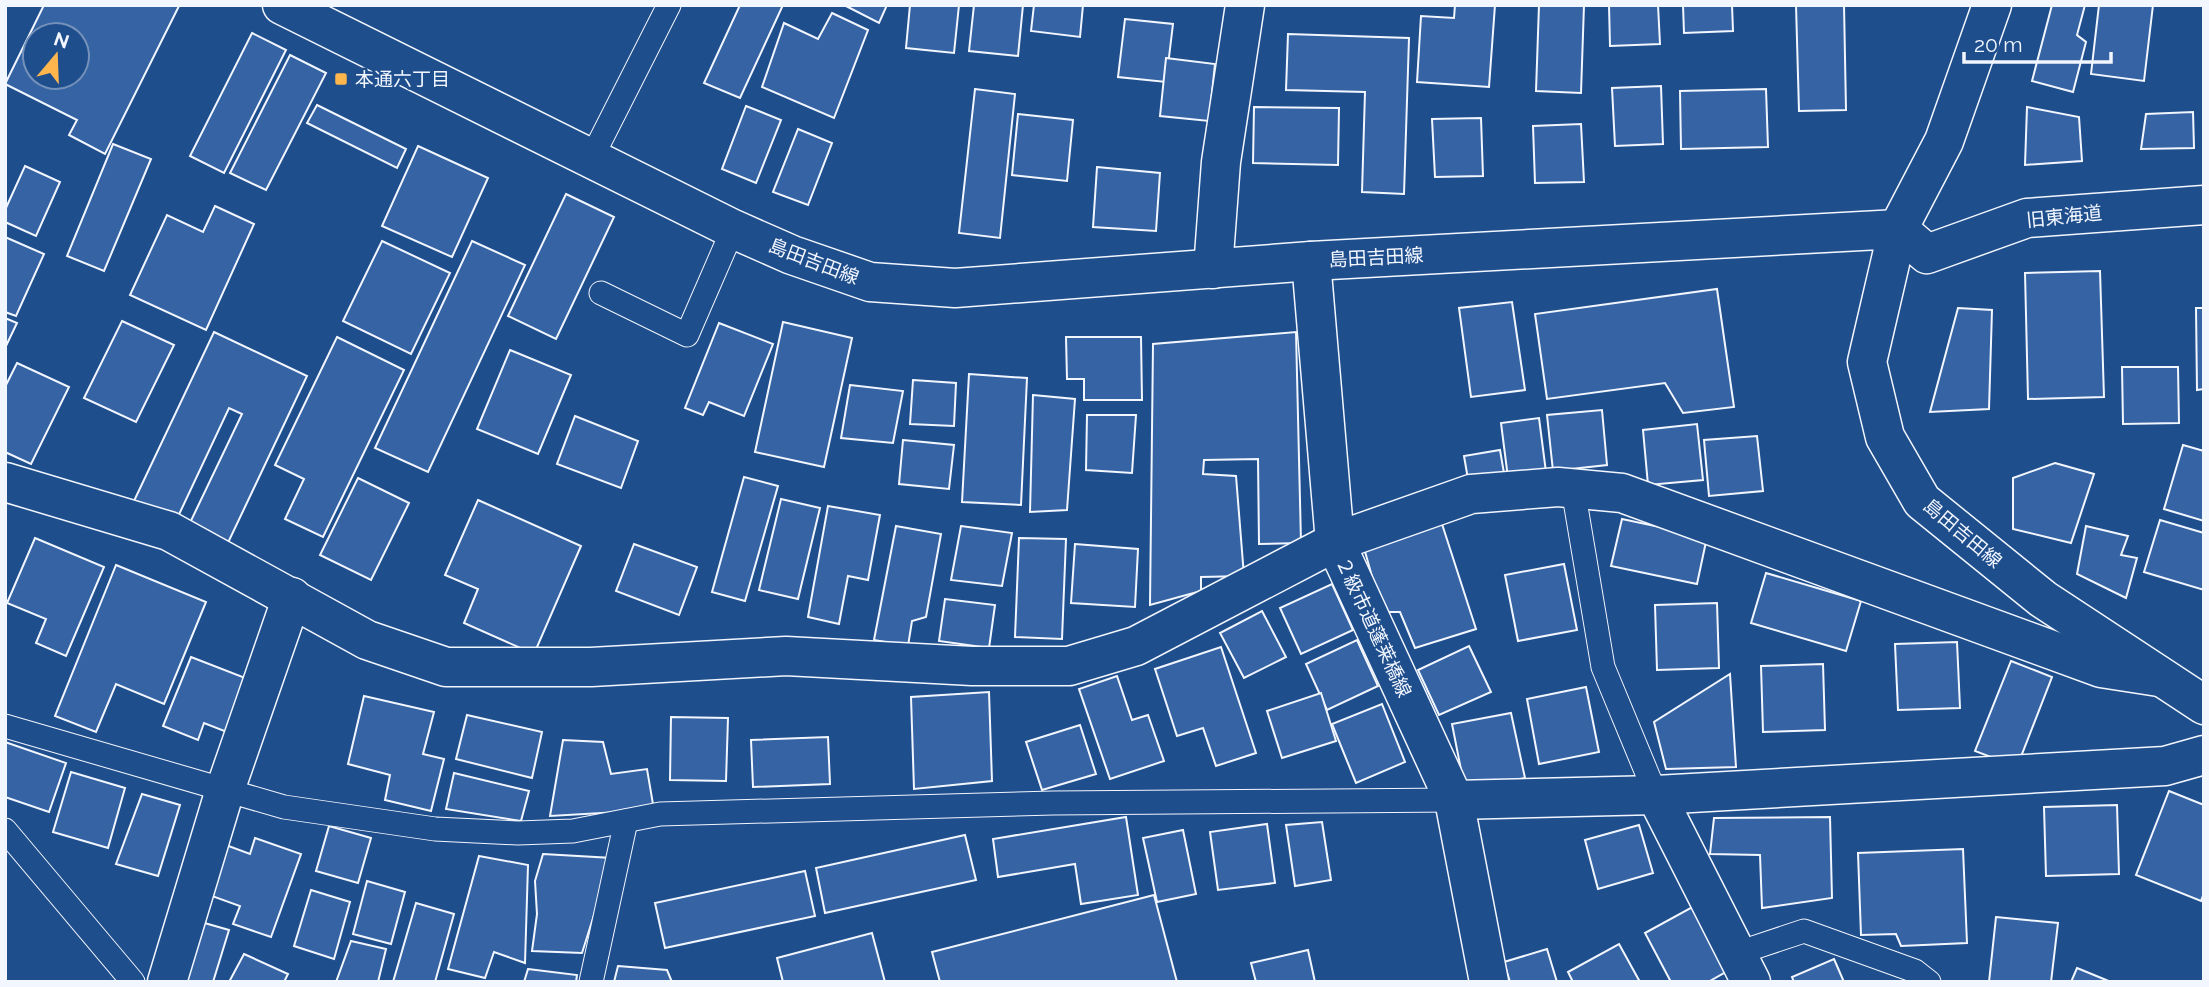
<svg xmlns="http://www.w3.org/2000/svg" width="2209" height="987" font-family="Raleway,'Noto Sans JP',sans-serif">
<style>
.building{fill:#3563a3;stroke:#f2f6ff;stroke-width:2;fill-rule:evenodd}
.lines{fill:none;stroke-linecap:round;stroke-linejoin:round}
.service-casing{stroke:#f2f6ff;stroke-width:25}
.minor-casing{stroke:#f2f6ff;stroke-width:41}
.tertiary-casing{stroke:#f2f6ff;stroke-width:41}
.primary-casing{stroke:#f2f6ff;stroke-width:41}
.service{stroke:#1f4e8c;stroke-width:23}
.minor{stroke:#1f4e8c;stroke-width:38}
.tertiary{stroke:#1f4e8c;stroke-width:38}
.primary{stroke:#1f4e8c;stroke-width:38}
.poi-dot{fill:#ffb74d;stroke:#1f4e8c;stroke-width:2.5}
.labels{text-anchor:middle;stroke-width:5;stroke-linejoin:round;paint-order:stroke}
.poi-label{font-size:19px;fill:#f2f6ff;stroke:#1f4e8c;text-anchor:start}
.street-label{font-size:19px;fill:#f2f6ff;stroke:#1f4e8c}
</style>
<rect width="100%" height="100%" fill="#1f4e8c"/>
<g class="building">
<path d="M44,5L179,6L105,154L69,135L77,120L5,84ZM35,35H77V77H35Z"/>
<polygon points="740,5 783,5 740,98 704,83"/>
<polygon points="844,5 887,5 879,23"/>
<polygon points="910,5 959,5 954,53 906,48"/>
<polygon points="974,5 1023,5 1018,56 969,51"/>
<polygon points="1034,5 1083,5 1080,37 1031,31"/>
<polygon points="1455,5 1495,5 1489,87 1417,82 1421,16 1454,18"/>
<polygon points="1539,5 1584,5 1581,93 1536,91"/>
<polygon points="1609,5 1658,5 1660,44 1610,46"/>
<polygon points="1683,5 1732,5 1733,31 1684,33"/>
<polygon points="1796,5 1844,5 1846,110 1799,111"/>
<polygon points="2052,5 2085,5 2077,35 2086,42 2073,92 2032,81"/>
<polygon points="2099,5 2153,5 2144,81 2091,74"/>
<polygon points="832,13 868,30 834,118 762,87 784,23 818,39"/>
<polygon points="1125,19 1173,24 1166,82 1118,77"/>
<polygon points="252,33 286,50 224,173 190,156"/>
<polygon points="1288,34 1409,38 1404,194 1362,192 1365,92 1286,90"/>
<polygon points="290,55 326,73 266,190 230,173"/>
<polygon points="1166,58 1215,64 1209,121 1160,116"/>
<polygon points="1661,86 1663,144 1615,146 1612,88"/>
<polygon points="975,89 1015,94 1000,238 959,233"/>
<polygon points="1766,89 1768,147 1681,149 1680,91"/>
<polygon points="317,105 406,149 397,168 307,123"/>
<polygon points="746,106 781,120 756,183 722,169"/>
<polygon points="1254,107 1339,108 1338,165 1253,163"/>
<polygon points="2027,107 2079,117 2082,161 2025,165"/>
<polygon points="2193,112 2194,148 2141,149 2146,114"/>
<polygon points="1018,114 1073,120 1067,181 1012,175"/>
<polygon points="1481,118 1483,176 1435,177 1432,119"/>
<polygon points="1581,124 1584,182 1535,183 1533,126"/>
<polygon points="798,129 832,143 808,205 773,192"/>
<polygon points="113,144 151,159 104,271 67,256"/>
<polygon points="418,146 488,178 452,257 382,226"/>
<polygon points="25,166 60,182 36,236 5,222 5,210"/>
<polygon points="1097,167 1160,173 1156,231 1093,227"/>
<polygon points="566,194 614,217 556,339 508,316"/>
<polygon points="215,206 254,224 206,330 130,295 167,215 203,232"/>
<polygon points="5,237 44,254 16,316 5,312"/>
<polygon points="382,241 450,273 411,354 343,321"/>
<polygon points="472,241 525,265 428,472 375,448"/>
<polygon points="2100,271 2104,397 2028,399 2025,273"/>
<polygon points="1717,289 1734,407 1683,413 1665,383 1547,399 1535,314"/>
<polygon points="1512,302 1525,390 1471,397 1459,308"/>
<polygon points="1958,308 1992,310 1989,409 1930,412"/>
<polygon points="2196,308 2204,308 2204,389 2197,390"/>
<polygon points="5,318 17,323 5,348"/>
<polygon points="122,321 174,345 136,422 84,398"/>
<polygon points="783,322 852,338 824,467 755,452"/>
<polygon points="719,323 773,344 744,416 709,402 703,415 685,408"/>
<polygon points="214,332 307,376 226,547 187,529 242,414 229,408 175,523 133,503"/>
<polygon points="1296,332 1301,543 1259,544 1258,459 1204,460 1203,474 1236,476 1244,576 1201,577 1201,591 1150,605 1153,344"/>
<polygon points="337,337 404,370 323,537 285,519 304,479 275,465"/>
<polygon points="1066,337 1141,337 1142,400 1084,400 1084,379 1067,379"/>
<polygon points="510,350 571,375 538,454 477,429"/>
<polygon points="17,363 69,387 31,464 5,452 5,387"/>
<polygon points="2122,367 2178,367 2179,423 2123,424"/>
<polygon points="969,374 1027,378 1021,505 962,502"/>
<polygon points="913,380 956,383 954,426 910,424"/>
<polygon points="850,385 903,391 893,443 841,438"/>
<polygon points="1033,395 1075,399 1067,510 1030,512"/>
<polygon points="1602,410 1607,465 1553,471 1547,415"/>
<polygon points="1087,415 1136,415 1132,473 1086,470"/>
<polygon points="575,416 638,441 621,488 557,464"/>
<polygon points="1539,418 1546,472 1508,478 1501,423"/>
<polygon points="1697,424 1703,480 1648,485 1643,430"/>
<polygon points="1757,436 1763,491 1709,496 1704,440"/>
<polygon points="903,440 954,445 949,489 899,484"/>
<polygon points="2183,445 2204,451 2204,521 2164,509"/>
<polygon points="1500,450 1505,479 1469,485 1464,456"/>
<polygon points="2055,463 2094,474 2071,543 2013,529 2013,478"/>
<polygon points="744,477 778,486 745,601 712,592"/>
<polygon points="358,478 409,503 371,580 320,555"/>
<polygon points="781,499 820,508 798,599 759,590"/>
<polygon points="478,500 581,546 534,654 464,623 478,589 445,575"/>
<polygon points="828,506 880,515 868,580 848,576 839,624 808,617"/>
<polygon points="1622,519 1707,537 1697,584 1611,566"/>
<polygon points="2160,520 2204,533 2204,590 2144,572"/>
<polygon points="1442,524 1476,629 1415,648 1400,612 1382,612 1364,548"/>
<polygon points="896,526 941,534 926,617 912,621 908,646 874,640"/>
<polygon points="961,526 1012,533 1002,586 951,580"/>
<polygon points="2086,526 2128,536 2121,555 2137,558 2126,598 2077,574"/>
<polygon points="35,538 104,567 66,656 36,643 46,619 7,603"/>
<polygon points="1019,538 1066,539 1062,639 1015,637"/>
<polygon points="634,544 697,567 679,615 616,591"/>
<polygon points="1075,544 1138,549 1135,607 1071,603"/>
<polygon points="1564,564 1577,630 1518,641 1505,575"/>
<polygon points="116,565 206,602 164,704 116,684 96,732 55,716"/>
<polygon points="1766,573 1861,601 1846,651 1751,623"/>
<polygon points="1332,584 1353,630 1301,654 1280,608"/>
<polygon points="945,599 995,605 989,648 939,641"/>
<polygon points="1717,603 1719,668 1657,670 1655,605"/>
<polygon points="1262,611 1286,657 1244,678 1220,633"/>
<polygon points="1357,640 1378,686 1327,710 1306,664"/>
<polygon points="1957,642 1960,708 1898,710 1895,644"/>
<polygon points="1469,646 1491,692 1439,715 1418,670"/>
<polygon points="1221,647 1256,753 1216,766 1203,728 1177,736 1155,669"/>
<polygon points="191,657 253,681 232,734 204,723 198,740 163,726"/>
<polygon points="2011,661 2052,677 2017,767 1975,751"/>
<polygon points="1823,664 1825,730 1763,732 1761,666"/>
<polygon points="1730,674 1736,767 1666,769 1654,722"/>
<polygon points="1117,676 1132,720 1148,715 1164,761 1110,779 1079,689"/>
<polygon points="1586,687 1599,752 1539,764 1527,699"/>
<polygon points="989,692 992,781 914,789 911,697"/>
<polygon points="1321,693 1336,741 1282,758 1267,711"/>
<polygon points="364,696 434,712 423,754 444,759 431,811 385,800 390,775 348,764"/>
<polygon points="1382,704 1405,762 1356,783 1332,724"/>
<polygon points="1511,713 1525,778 1465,790 1452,724"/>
<polygon points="467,715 542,732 532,778 456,759"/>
<polygon points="671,717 728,718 726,781 670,780"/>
<polygon points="1080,725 1096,774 1042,790 1026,742"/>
<polygon points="828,737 830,784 753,787 751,740"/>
<polygon points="563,740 603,742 611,774 647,769 654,810 550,816"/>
<polygon points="5,742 66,763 49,812 5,797"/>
<polygon points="71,772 125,788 108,848 53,832"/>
<polygon points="454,773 529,791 521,821 446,809"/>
<polygon points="2169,791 2204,805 2204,893 2201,901 2136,875"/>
<polygon points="142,794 180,805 158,876 116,864"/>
<polygon points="2117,805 2119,874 2046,876 2044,807"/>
<polygon points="1126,817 1138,895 1081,904 1075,864 998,877 993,839"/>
<polygon points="1830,817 1832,898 1762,908 1760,855 1710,854 1714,818"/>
<polygon points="1322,822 1331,880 1295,886 1286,825"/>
<polygon points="1267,824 1275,883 1218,890 1210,832"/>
<polygon points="1639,825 1653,873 1598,889 1585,840"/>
<polygon points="329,826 371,838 358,883 316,871"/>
<polygon points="1183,830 1196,894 1157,902 1143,838"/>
<polygon points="965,835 976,880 825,913 816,868"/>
<polygon points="255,838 301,854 271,937 233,924 240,906 209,895 226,845 250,854"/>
<polygon points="1963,849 1967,943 1901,946 1896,934 1861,935 1858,853"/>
<polygon points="543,854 612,858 582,953 532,951 537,914 535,881"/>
<polygon points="479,856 528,865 525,963 494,952 485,978 448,969"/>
<polygon points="805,871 815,916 665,948 655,903"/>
<polygon points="367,881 405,892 391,944 353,934"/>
<polygon points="311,890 350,902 334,959 294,946"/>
<polygon points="1154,895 1177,982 940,982 932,952"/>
<polygon points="416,903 454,914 435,982 393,982"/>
<polygon points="1696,905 1731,969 1708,982 1671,982 1645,933"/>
<polygon points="1996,917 2058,923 2051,982 1989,982"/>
<polygon points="194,920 229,930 213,982 175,982"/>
<polygon points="872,933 885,982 783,982 777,958"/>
<polygon points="351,941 386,949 378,982 336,982"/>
<polygon points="1619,944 1640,982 1573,982 1568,972"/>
<polygon points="1547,949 1557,982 1510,982 1504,962"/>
<polygon points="1308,950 1315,982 1256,982 1251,963"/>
<polygon points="244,954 288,974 284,982 229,982"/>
<polygon points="1834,959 1844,982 1794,982 1792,977"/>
<polygon points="618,966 667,970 672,982 614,982"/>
<polygon points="2077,968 2111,982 2071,982"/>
<polygon points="528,969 577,975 576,982 524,982"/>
</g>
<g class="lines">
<g class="service-casing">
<g id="service">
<polyline points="591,159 669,5"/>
<polyline points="601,293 687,335 733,229"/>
<polyline points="1573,489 1603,667 1656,795"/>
<polyline points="5,726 284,807 435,829 518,833 573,831 660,814 1053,803 1454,800"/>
<polyline points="5,830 133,982"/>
<polyline points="1735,954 1804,931 1915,971 1929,982"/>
<polyline points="591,982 626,821"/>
</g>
</g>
<g class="minor-casing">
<g id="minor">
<polyline points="1311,261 1335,542 1454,800 1489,982"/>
<polyline points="1213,269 1221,162 1245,5"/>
<polyline points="5,482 169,531 367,640 446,667 591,667 786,656 972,666 1069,666 1136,646 1335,542 1471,494 1558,487 1622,493 2101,668 2159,677"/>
<polyline points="1656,795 1751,982"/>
<polyline points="1454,800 1656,795 2165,766 2204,755"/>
<polyline points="167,982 225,790 292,597"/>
</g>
</g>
<g class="tertiary-casing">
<polyline id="tertiary" points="1992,5 1944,141 1898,229 1927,254 2027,218 2204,205"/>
</g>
<g class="primary-casing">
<polyline id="primary" points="282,5 733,229 792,255 870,282 955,288 1311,261 1898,229 1867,362 1885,437 1922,501 2043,599 2204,705"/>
</g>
<use href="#service" class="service"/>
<use href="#minor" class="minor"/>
<use href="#tertiary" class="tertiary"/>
<use href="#primary" class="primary"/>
</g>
<rect class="poi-dot" x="334" y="72" width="14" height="14" rx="3.5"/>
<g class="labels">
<g class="poi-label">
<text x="355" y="86">本通六丁目</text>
</g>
<g class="street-label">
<text transform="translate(2064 216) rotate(-6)" y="7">旧東海道</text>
<text transform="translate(1376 257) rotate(-3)" y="7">島田吉田線</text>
<text transform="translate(814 261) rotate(21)" y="7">島田吉田線</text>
<text transform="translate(1963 533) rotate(40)" y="7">島田吉田線</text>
<text transform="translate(1374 627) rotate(65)" y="7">２級市道蓬莱橋線</text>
</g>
</g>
<rect width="2209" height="987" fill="none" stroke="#f2f6ff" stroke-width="14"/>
<g transform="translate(56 56) rotate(19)"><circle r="33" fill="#1f4e8c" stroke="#7391ba" stroke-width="2"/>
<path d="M0-5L12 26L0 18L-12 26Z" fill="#ffb74d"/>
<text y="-10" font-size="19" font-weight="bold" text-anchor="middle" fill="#f2f6ff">N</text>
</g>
<path d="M1964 52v10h147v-10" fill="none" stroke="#f2f6ff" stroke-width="3.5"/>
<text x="1974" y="52" font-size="21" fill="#f2f6ff" stroke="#1f4e8c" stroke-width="5" paint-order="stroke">20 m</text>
</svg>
